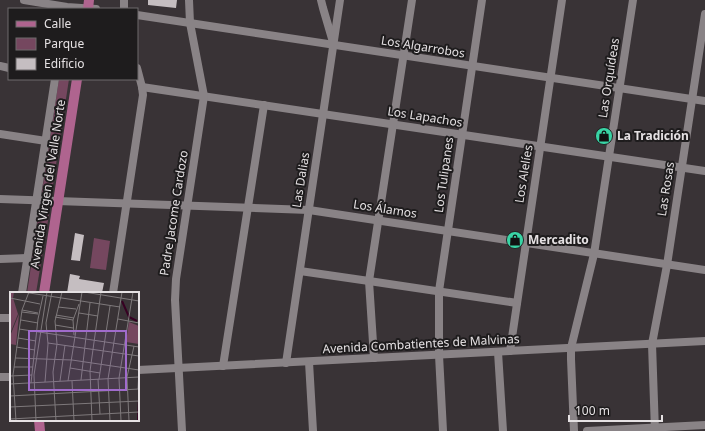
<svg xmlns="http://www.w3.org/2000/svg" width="705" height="431" font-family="'Noto Sans',sans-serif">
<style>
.green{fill:#75475f}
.building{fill:#c5bec1}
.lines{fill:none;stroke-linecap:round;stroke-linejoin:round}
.minor{stroke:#898386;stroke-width:8}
.major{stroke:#af648f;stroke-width:10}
.labels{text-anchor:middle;stroke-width:4;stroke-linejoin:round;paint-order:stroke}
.street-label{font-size:12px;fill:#e5e1e3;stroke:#1e1c1d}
.poi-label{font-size:12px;font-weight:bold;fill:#e5e1e3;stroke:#1e1c1d;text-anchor:start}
.inset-river{fill:none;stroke:#360022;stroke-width:2}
.inset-road{fill:none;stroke:#7e797b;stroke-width:1}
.view{fill:#a06bcc;fill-opacity:0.15;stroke:#a06bcc;stroke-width:2}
.inset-edge{fill:none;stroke:#e5e1e3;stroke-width:2}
</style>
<rect width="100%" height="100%" fill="#393336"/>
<g class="green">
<polygon points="59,79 69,79 52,191 50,194 44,195 42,191"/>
<polygon points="44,208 47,210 49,214 36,293 27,293 39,212 41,209"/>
<polygon points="94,238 110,241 106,270 90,268"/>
</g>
<g class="building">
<polygon points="148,0 177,0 176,8 148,5"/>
<polygon points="75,233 84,235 80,261 71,260"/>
<polygon points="70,274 80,276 79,279 104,283 102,293 67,293"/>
</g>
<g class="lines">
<g class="minor">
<polyline points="24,0 67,7 96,9"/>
<polyline points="124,0 124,9"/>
<polyline points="321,0 323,8 333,42"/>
<polyline points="137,15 705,101"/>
<polyline points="0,66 9,68"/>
<polyline points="142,87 705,171"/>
<polyline points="0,134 46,141"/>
<polyline points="0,199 309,210 705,270"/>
<polyline points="0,259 27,258"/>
<polyline points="300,271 369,281 517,303"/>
<polyline points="22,293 55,79"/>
<polyline points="113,293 143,95 142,87 137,68"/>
<polyline points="0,318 11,318"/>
<polyline points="510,351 562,0"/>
<polyline points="498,352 503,431"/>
<polyline points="374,358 369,281 412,0"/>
<polyline points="309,362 313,431"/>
<polyline points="286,363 340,0"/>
<polyline points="223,366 264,105"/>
<polyline points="138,370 705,341"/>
<polyline points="0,377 11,377"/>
<polyline points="182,431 175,300 176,279 204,96 190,23 189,0"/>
<polyline points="443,431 439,355 439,291 482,0"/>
<polyline points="574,431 571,359 571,348 594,254 633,0"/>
<polyline points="587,431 705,425"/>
<polyline points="655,431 652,344 667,265 705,14"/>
</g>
<g class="major">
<polyline points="88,9 89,0"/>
<polyline points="44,293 77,79"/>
<polyline points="39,420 40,431"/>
</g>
</g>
<defs>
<g id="shop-disc" transform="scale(0.9)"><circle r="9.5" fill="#39d4a5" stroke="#1e1c1d"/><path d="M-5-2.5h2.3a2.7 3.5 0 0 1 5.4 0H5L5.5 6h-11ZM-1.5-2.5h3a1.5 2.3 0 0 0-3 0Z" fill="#111"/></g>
</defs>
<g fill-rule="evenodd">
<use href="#shop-disc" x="604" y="136"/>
<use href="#shop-disc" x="515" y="240"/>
</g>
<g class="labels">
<g class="street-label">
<text transform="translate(423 47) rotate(9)" y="4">Los Algarrobos</text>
<text transform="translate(609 78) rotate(-81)" y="4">Las Orquídeas</text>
<text transform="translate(425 117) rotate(9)" y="4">Los Lapachos</text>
<text transform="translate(524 174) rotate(-81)" y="4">Los Alelíes</text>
<text transform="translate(444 175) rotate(-82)" y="4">Los Tulipanes</text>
<text transform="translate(301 180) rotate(-81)" y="4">Las Dalias</text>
<text transform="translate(48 184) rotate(-81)" y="4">Avenida Virgen del Valle Norte</text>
<text transform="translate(666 189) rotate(-81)" y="4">Las Rosas</text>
<text transform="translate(385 209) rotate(9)" y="4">Los Álamos</text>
<text transform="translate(174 213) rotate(-81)" y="4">Padre Jacome Cardozo</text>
<text transform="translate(421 344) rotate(-3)" y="4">Avenida Combatientes de Malvinas</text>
</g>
<g class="poi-label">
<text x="617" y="140">La Tradición</text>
<text x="528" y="244">Mercadito</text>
</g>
</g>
<g transform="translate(10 292)">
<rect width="129" height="129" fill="#393336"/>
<path d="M0,0H4L3,6L8,22L0,42ZM9,22L6,53L0,52V44ZM119,30L129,34V52L116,50Z" fill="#75475f"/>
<path class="inset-river" d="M112,9L119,25L127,29M128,129L129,106"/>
<path class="inset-road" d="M13,0L110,15M74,0L129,9M0,6L30,12M48,15L66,17M12,18L28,21M12,20L28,22M69,21L88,24M46,23L64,26M45,25L63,28M108,27L129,31V18M11,28L28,31M45,33L63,36M9,37L129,55M64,43L63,28L69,12M8,46L26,49M38,51L129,64M6,55L25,58M5,66L62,68L129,78M4,75H23M60,76L90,81M0,84L22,83M88,87L90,122M89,87L100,14M71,88L80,11M50,89L55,53M58,89L72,0M62,89L64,129M35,90L38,52L36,31L42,0M21,91L28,27L33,4M0,92L129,85M128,97L129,76M0,104L129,97M0,115L129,109M0,127L129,120M6,129L3,83L12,18L19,0M26,129L24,83L37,0M46,129L43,80L47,52L45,29L52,0M82,129L80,79L91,0M100,129L98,87L112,0M111,129L109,86L123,0M119,129L117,85L124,54"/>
<path class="view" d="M19,39H116V98H19Z"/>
<rect width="129" height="129" class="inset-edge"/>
</g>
<rect x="8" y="8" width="130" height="72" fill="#1e1c1d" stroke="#6e6b6c"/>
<rect x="16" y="21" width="20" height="6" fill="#af648f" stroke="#6e6b6c"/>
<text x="44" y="28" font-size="12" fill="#e5e1e3">Calle</text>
<rect x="16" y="38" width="20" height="12" fill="#75475f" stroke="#6e6b6c"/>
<text x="44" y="48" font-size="12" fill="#e5e1e3">Parque</text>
<rect x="16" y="58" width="20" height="12" fill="#c5bec1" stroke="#6e6b6c"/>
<text x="44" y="68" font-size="12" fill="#e5e1e3">Edificio</text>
<path d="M569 415v6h93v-6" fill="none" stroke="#e5e1e3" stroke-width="2"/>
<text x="575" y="415" font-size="12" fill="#e5e1e3" stroke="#1e1c1d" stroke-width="3" paint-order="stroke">100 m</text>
</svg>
